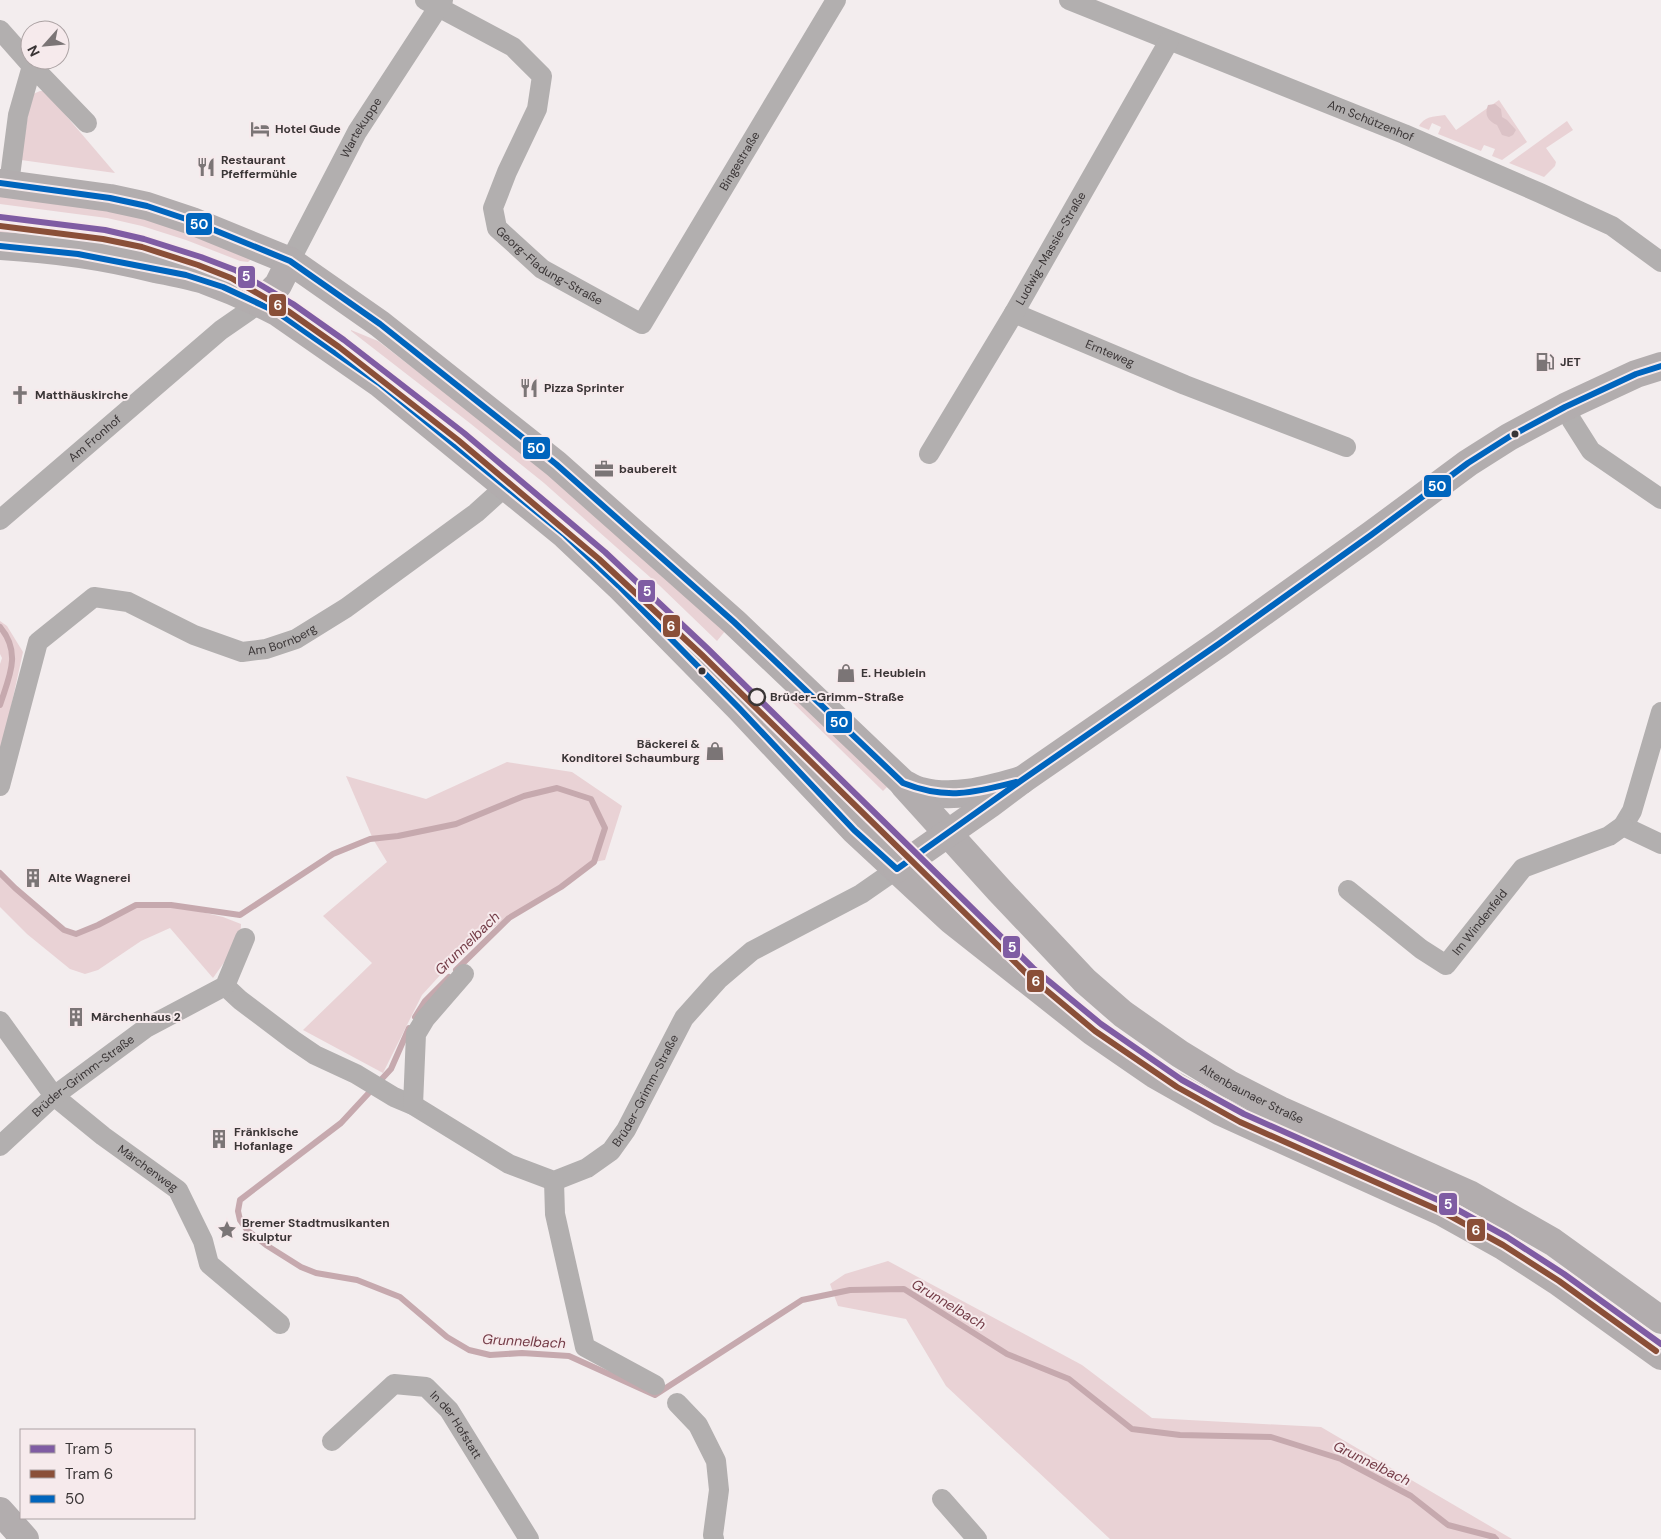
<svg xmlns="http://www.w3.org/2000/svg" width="1661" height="1539" font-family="'DM Sans',sans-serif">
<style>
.green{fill:#e9d2d5}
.forest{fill:#dbc2c6}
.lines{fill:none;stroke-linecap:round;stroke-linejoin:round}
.stream{stroke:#c6a9ae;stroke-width:6}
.street{stroke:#b2afaf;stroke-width:20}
.secondary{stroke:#b2adae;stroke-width:28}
.bus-1-casing{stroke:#f6eaec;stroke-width:10}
.bus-1{stroke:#0065bd;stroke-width:6}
.tram-1-casing{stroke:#f6eaec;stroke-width:10}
.tram-2-casing{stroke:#f6eaec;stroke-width:10}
.tram-1{stroke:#7f5ca3;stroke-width:6}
.tram-2{stroke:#8a4f38;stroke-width:6}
.bus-dot{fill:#3a3536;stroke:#f6eaec;stroke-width:2}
.stop-dot{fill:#f6eaec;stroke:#3a3536;stroke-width:2.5}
.labels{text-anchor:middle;stroke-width:4;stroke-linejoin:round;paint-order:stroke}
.street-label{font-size:12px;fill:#3a3536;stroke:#f6eaec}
.poi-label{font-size:12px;font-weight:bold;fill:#3a3536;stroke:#f6eaec;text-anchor:start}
.stop-label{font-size:12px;font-weight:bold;fill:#3a3536;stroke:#f6eaec;text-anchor:start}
.water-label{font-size:14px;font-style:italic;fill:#733b46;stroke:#f6eaec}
.line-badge{stroke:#f6eaec;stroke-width:2}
.badge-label{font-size:14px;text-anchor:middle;font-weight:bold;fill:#fff}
</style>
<rect width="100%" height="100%" fill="#f3edee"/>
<g class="green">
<polygon points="40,91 45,91 115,173 21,160 31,95"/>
<path d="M1499,100L1527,142L1502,160L1492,156L1495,149L1484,145L1481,151L1438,134L1441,127L1432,123L1429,130L1419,126C1426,115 1435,117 1445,115L1456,130Z"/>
<polygon points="1567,121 1573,130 1546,148 1556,162 1555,166 1544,177 1509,163"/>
<polygon points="0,195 143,216 251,259 248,262 240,261 186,240 142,226 107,218 0,204"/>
<polygon points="0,221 103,235 167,251 145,255 0,234"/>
<polygon points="351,330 378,341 551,474 726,630 717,641 660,586 544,483 471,424 351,331"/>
<polygon points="0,621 7,626 23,652 0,757 0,664 2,658 0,654"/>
<polygon points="793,694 887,787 883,791 789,699"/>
<polygon points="507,762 572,772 622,806 605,860 594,862 561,887 482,934 453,961 422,995 383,1073 303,1030 372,963 323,916 387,862 373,839 346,776 426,799"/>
<polygon points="0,873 15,888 64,930 79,932 136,905 171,905 223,917 241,924 240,940 213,978 170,928 141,941 98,970 85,974 70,969 27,934 0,907"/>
<polygon points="888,1261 1082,1365 1152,1418 1321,1427 1512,1539 1110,1539 946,1386 906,1319 838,1306 830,1284 845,1274"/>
</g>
<path class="forest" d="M1495,104L1501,109L1502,117L1507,120L1516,130L1513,135L1509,137L1502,135L1497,125C1488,121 1484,115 1488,105Z"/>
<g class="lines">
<g class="stream">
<path d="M0,627C22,653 9,677 0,705"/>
<polyline points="0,873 15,888 64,930 76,934 98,925 136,905 171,905 240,915 333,854 370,839 398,836 456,824 524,796 557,788 591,799 605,828 594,862 561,887 509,918 456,970"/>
<polyline points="415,1017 425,1001 449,977"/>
<polyline points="409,1028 391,1069 341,1123 240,1200 238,1211 240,1220 247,1230 266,1245 301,1267 316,1273 357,1280 400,1297 447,1337 469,1350 490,1355 522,1353 569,1356 655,1395 802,1300 850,1290 904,1289 1007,1354 1069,1379 1132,1429 1180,1435 1271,1437 1341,1459 1411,1496 1448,1525 1494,1537 1496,1539"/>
</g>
<g class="street">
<path id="s1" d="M425,0L513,47L542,76L537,109L507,172L493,208L497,228L542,269L642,324L836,0"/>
<path id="s2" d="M1069,0L1404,134L1540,193L1612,226L1661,262"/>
<polyline points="0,30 32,66 18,115 9,184"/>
<polyline points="32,66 87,123"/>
<path id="s3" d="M290,261L357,132L443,0"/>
<path id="s4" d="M1014,313L1185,385L1346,447"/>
<polyline points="1565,407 1572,421 1591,451 1661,499"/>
<path id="s5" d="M929,454L1014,313L1169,41"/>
<path id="s6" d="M0,520L221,330L260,303"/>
<polyline points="1661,712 1632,811 1623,826 1661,844"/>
<path id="s7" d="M0,786L38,642L94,597L128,602L194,635L242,652L266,649L296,639L346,608L476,513L506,486"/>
<path id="s8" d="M1348,890L1421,949L1446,965L1523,868L1609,836L1623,826"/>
<path id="s9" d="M225,986L240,1000L293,1040L315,1055L356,1074L394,1097L413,1105L509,1164L554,1181L587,1168L611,1151L626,1130L684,1018L718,980L752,951L861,894L897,869"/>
<path id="s10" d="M0,1021L54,1096L103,1136L178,1190L203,1241L209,1264L280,1324"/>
<polyline points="413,1105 416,1034 425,1019 464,974"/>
<path id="s11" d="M0,1146L54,1096L146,1028L225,986L245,938"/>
<polyline points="554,1181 555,1214 585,1347 655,1385"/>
<polyline points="677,1403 698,1425 716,1461 719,1490 713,1535 714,1539"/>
<path id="s12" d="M332,1441L394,1384L426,1387L449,1410L529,1539"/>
<polyline points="942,1499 977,1539"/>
</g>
<g class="secondary">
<path d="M0,183L110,198L147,206L192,221L290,261L380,324L556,464L734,622L903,783C909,786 915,790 921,791C955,800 990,789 1022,780"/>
<path d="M0,246C53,249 104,256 155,269C171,272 188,275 204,280C229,289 254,300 277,312L379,383L565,535L619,586L739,708L854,830L951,920L1093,1032L1154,1074L1221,1112L1442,1212L1503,1246L1557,1281L1661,1356"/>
<polyline points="260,303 278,285 290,261"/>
<path id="s13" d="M904,785L999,890L1085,981L1123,1014L1180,1054L1229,1084L1280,1110L1469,1194L1553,1242L1661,1320"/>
<polyline points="897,869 990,804 1022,780 1220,643 1371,535 1468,463 1509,437 1565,407 1636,374 1661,366"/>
<polyline points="0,1511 25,1539"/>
</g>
<g class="bus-1-casing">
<g id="bus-1">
<path d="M0,183L110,198L147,206L192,221L290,261L380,324L556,464L734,622L903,783C946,800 973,793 1016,782"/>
<polyline points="0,246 78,254 186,275 223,287 277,312 379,383 565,535 619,586 739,708 854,830 897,869 1022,780 1220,643 1371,535 1468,463 1509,437 1565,407 1636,374 1661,366"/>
</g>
</g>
<use href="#bus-1" class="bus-1"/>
<g class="tram-1-casing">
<polyline id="tram-1" points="0,217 105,230 144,239 201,257 235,270 293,304 344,340 464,433 605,552 708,649 1033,968 1101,1024 1182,1080 1244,1114 1447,1204 1507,1237 1564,1274 1661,1344"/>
</g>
<g class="tram-2-casing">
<polyline id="tram-2" points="0,226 103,239 142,247 198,265 231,278 288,311 339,347 458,440 599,559 702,655 1027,974 1095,1031 1177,1087 1240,1122 1443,1212 1503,1245 1559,1281 1656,1351"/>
</g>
<use href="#tram-1" class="tram-1"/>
<use href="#tram-2" class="tram-2"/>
</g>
<defs>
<g id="hotel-bare" transform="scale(1.5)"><path d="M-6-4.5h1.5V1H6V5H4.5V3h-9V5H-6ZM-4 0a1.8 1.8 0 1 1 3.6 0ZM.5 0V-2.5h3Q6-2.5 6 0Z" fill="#7b7576" stroke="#f6eaec" stroke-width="2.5" paint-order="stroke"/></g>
<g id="restaurant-bare" transform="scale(1.5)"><path d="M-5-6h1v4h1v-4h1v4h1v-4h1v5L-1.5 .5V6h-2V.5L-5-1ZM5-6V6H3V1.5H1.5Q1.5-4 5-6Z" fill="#7b7576" stroke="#f6eaec" stroke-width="2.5" paint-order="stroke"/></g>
<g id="fuel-bare" transform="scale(1.5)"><path d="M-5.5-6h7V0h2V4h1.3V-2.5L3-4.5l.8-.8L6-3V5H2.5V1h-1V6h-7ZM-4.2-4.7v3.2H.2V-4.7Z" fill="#7b7576" stroke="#f6eaec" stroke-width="2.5" paint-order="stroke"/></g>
<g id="church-bare" transform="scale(1.5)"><path d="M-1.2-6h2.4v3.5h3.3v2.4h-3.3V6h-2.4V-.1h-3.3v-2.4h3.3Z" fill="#7b7576" stroke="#f6eaec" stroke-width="2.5" paint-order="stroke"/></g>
<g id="office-bare" transform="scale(1.5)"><path d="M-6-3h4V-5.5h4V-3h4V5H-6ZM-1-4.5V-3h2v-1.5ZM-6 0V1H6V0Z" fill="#7b7576" stroke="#f6eaec" stroke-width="2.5" paint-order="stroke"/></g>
<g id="shop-bare" transform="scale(1.5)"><path d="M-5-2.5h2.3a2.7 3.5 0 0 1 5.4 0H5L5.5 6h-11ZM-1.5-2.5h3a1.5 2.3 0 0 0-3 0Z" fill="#7b7576" stroke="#f6eaec" stroke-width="2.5" paint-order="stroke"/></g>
<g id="building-bare" transform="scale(1.5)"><path d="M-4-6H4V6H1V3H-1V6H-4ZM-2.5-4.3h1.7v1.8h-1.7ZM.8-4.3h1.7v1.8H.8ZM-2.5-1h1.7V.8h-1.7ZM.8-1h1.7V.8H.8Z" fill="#7b7576" stroke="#f6eaec" stroke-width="2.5" paint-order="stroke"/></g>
<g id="sight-bare" transform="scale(1.5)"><path d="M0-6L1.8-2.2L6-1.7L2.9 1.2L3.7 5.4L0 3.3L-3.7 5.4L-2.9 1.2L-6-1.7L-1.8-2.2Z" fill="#7b7576" stroke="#f6eaec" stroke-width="2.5" paint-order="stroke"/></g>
</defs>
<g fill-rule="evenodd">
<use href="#hotel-bare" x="260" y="129"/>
<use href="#restaurant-bare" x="206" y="167"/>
<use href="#fuel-bare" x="1545" y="362"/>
<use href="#restaurant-bare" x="529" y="388"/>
<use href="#church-bare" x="20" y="395"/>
<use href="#office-bare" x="604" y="469"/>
<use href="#shop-bare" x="846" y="673"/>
<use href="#shop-bare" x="715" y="751"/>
<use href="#building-bare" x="33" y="878"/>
<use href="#building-bare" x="76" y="1017"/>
<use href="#building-bare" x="219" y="1139"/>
<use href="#sight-bare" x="227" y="1230"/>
</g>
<g class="bus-dot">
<circle cx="1515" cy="434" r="4.5"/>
<circle cx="702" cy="671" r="4.5"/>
</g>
<circle class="stop-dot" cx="757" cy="697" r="8"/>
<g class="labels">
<g class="street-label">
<text dy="4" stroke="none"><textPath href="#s2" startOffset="325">Am Schützenhof</textPath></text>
<text dy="4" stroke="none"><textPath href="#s3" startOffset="151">Wartekuppe</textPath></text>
<text dy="4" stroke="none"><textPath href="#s1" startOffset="668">Bingestraße</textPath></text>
<text dy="4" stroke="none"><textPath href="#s5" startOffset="239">Ludwig-Massie-Straße</textPath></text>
<text dy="4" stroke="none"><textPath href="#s1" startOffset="368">Georg-Fladung-Straße</textPath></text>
<text dy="4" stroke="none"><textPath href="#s4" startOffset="104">Ernteweg</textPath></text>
<text dy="4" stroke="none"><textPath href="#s6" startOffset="125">Am Fronhof</textPath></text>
<text dy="4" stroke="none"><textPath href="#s7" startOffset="422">Am Bornberg</textPath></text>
<text dy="4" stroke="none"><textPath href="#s8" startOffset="178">Im Windenfeld</textPath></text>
<text dy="4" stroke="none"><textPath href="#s11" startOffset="109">Brüder-Grimm-Straße</textPath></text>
<text dy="4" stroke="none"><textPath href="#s9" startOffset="519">Brüder-Grimm-Straße</textPath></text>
<text dy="4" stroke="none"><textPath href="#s13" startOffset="469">Altenbaunaer Straße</textPath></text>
<text dy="4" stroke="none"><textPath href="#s10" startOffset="211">Märchenweg</textPath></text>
<text dy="4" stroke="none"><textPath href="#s12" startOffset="165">In der Hofstatt</textPath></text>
</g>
<g class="poi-label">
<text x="275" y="133">Hotel Gude</text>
<text x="221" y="164">Restaurant<tspan x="221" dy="14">Pfeffermühle</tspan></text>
<text x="1560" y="366">JET</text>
<text x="544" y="392">Pizza Sprinter</text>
<text x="35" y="399">Matthäuskirche</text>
<text x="619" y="473">baubereit</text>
<text x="861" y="677">E. Heublein</text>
<text x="700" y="748" text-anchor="end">Bäckerei &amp;<tspan x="700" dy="14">Konditorei Schaumburg</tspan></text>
<text x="48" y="882">Alte Wagnerei</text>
<text x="91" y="1021">Märchenhaus 2</text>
<text x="234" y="1136">Fränkische<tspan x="234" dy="14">Hofanlage</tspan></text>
<text x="242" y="1227">Bremer Stadtmusikanten<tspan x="242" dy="14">Skulptur</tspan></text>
</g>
<g class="stop-label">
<text x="770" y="701">Brüder-Grimm-Straße</text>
</g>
<g class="water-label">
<text transform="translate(467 943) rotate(-44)" y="5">Grunnelbach</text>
<text transform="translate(949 1304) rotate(31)" y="5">Grunnelbach</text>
<text transform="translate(524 1341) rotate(3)" y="5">Grunnelbach</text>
<text transform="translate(1372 1463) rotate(26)" y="5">Grunnelbach</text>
</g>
</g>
<g class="line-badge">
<rect x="185" y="212" width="28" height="24" rx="5" fill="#0065bd"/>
<rect x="237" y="265" width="19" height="24" rx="5" fill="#7f5ca3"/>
<rect x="268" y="293" width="19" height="24" rx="5" fill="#8a4f38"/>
<rect x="522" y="436" width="29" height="24" rx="5" fill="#0065bd"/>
<rect x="1423" y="474" width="29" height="24" rx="5" fill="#0065bd"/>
<rect x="637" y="579" width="19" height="24" rx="5" fill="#7f5ca3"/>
<rect x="662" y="614" width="19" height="24" rx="5" fill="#8a4f38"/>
<rect x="825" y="710" width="28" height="24" rx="5" fill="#0065bd"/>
<rect x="1002" y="935" width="19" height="24" rx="5" fill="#7f5ca3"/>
<rect x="1026" y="969" width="19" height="24" rx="5" fill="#8a4f38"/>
<rect x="1438" y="1192" width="20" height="24" rx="5" fill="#7f5ca3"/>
<rect x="1466" y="1218" width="20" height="24" rx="5" fill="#8a4f38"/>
</g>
<g class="badge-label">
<text x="199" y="229">50</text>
<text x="246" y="281">5</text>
<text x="278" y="310">6</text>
<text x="536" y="453">50</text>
<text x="1437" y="491">50</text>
<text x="647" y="596">5</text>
<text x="671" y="631">6</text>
<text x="839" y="727">50</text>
<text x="1012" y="952">5</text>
<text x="1036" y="986">6</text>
<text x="1448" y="1209">5</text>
<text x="1476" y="1235">6</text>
</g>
<rect x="20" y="1429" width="175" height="90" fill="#f6eaec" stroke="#aba2a3"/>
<rect x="30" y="1445" width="25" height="8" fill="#7f5ca3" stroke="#aba2a3"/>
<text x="65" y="1454" font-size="15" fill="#3a3536">Tram 5</text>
<rect x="30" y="1470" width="25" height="8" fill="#8a4f38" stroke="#aba2a3"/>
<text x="65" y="1479" font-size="15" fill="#3a3536">Tram 6</text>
<rect x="30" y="1495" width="25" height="8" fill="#0065bd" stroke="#aba2a3"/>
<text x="65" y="1504" font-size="15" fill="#3a3536">50</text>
<g transform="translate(45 45) rotate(243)"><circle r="24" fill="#f6eaec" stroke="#aba2a3"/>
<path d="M0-4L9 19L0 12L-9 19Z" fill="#7b7576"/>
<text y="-8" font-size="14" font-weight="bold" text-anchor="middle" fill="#3a3536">N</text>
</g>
</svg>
